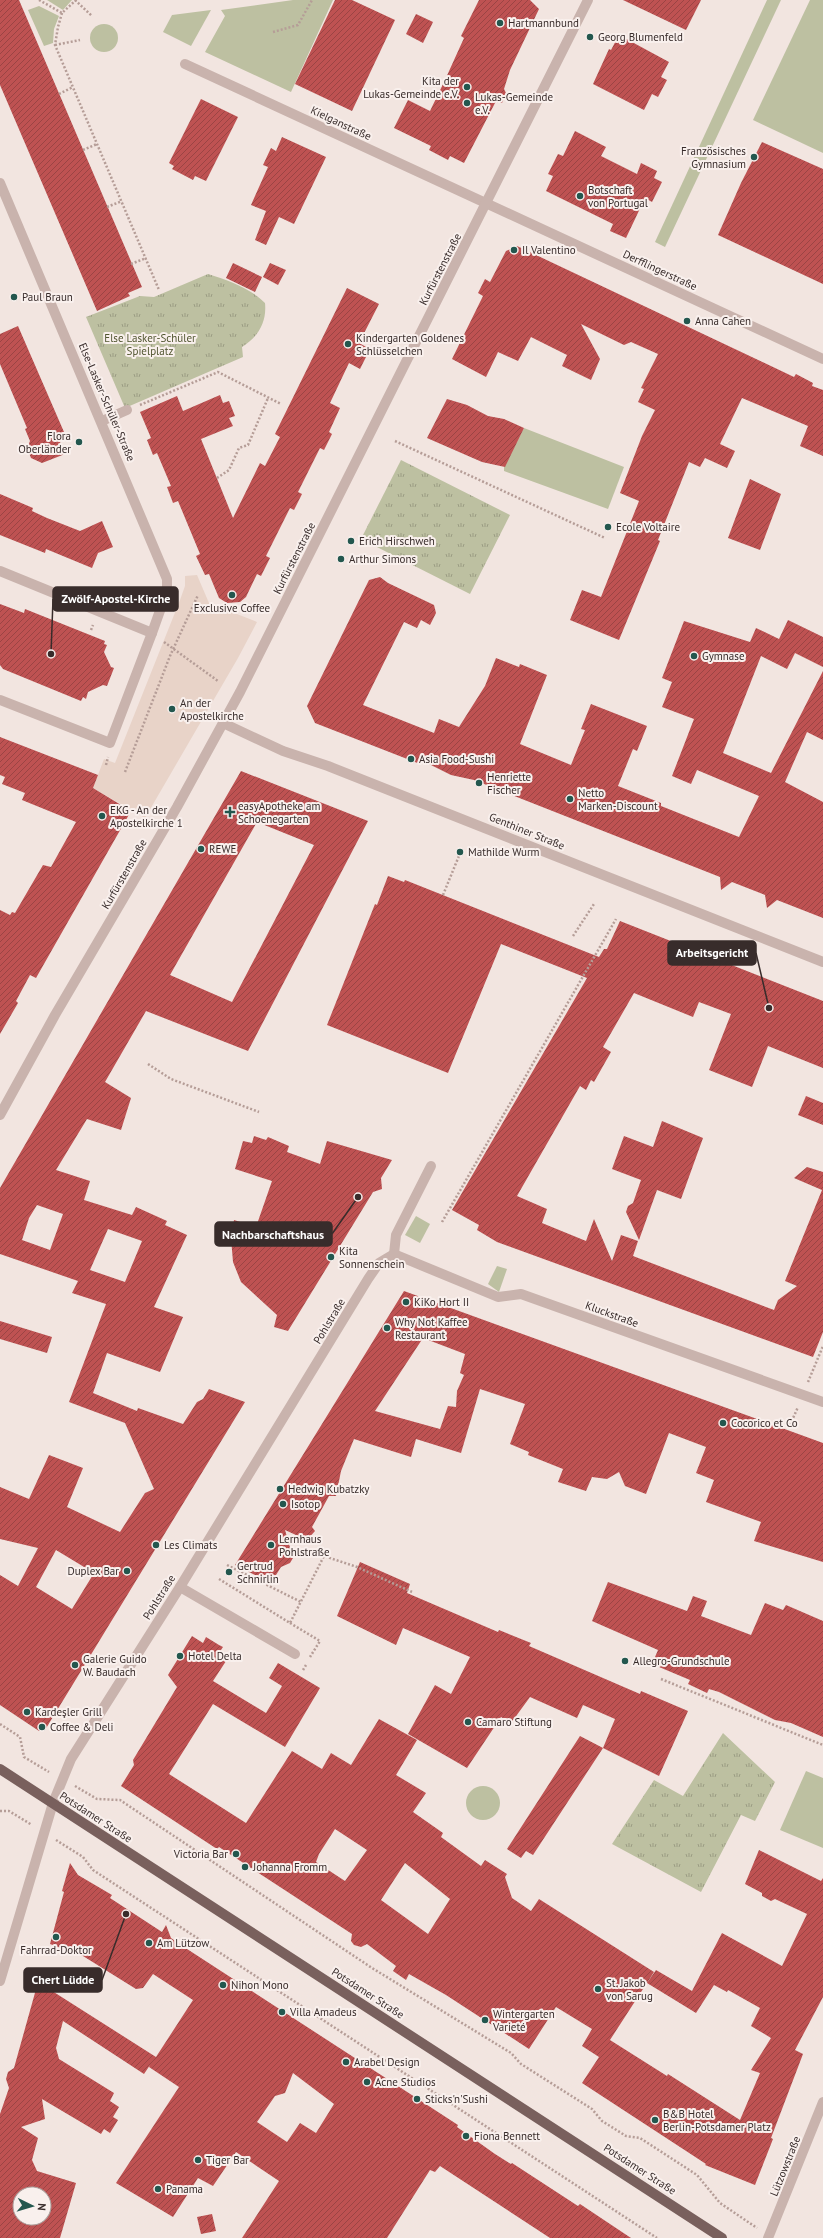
<svg xmlns="http://www.w3.org/2000/svg" width="823" height="2238" font-family="'PT Sans',sans-serif">
<style>
.grass{fill:#bdc0a1}
.park{fill:url(#park-tufts)}
.plaza{fill:#e8d3c8}
.building{fill:url(#building-hatch);fill-rule:evenodd}
.lines{fill:none;stroke-linecap:round;stroke-linejoin:round}
.path{stroke:#b59d97;stroke-width:2.5;stroke-dasharray:2 2;stroke-linecap:butt}
.minor{stroke:#c9b3ad;stroke-width:10}
.major{stroke:#79605d;stroke-width:10}
.poi-dot{fill:#23574e;stroke:#f9f0ed;stroke-width:1.5}
.labels{text-anchor:middle;stroke-width:4;stroke-linejoin:round;paint-order:stroke}
.poi-label{font-size:11px;fill:#382c2b;stroke:#f9f0ed;text-anchor:start}
.street-label{font-size:11px;fill:#382c2b;stroke:#f9f0ed}
.park-label{font-size:11px;fill:#505530;stroke:#f9f0ed}
.leader{fill:none;stroke:#382c2b;stroke-width:1.5}
.callout-dot{fill:#382c2b;stroke:#f9f0ed;stroke-width:1.5}
.callout{fill:#382c2b;stroke:#382c2b;stroke-width:1.5}
.callout-label{font-size:12px;text-anchor:middle;font-weight:bold;fill:#fff}
</style>
<defs>
<pattern id="park-tufts" width="24" height="20" patternUnits="userSpaceOnUse"><rect width="24" height="20" fill="#bdc0a1"/><path d="M3 7l-1-3M5 7V3M7 7l1-3M15 17l-1-3M17 17v-4M19 17l1-3" fill="none" stroke="#9b9c83"/></pattern>
<pattern id="building-hatch" width="6" height="6" patternUnits="userSpaceOnUse"><rect width="6" height="6" fill="#be5252"/><path d="M-1 1l2-2M0 6l6-6M5 7l2-2" fill="none" stroke="#9b4444"/></pattern>
</defs>
<rect width="100%" height="100%" fill="#f2e5e0"/>
<g class="grass">
<polygon points="47,0 72,0 63,10"/>
<polygon points="293,0 333,0 291,92 205,52 225,16 221,10"/>
<polygon points="767,0 781,0 665,247 655,242"/>
<polygon points="810,0 823,0 823,153 753,120"/>
<polygon points="39,6 59,16 54,29 53,43 44,46 28,10"/>
<polygon points="211,10 191,46 163,32 172,15"/>
<circle cx="104" cy="38" r="14"/>
<polygon points="524,428 624,467 608,509 504,471 504,467"/>
<polygon points="416,1216 430,1224 420,1243 405,1235"/>
<polygon points="497,1266 507,1269 499,1292 488,1284"/>
<polygon points="806,1771 823,1778 823,1848 780,1830"/>
<circle cx="483" cy="1803" r="17"/>
</g>
<g class="park">
<path d="M208,274C228,280 250,288 265,303C267,322 258,337 242,347L243,357L125,408L86,317L140,296L154,297Z"/>
<polygon points="401,460 510,515 470,594 361,539"/>
<polygon points="723,1733 775,1782 755,1821 741,1815 701,1892 612,1844 654,1780 683,1796"/>
</g>
<polygon class="plaza" points="197,575 209,603 257,622 238,658 145,818 93,788 104,759 115,763 180,600 185,586 185,576"/>
<g class="building">
<polygon points="0,0 19,0 142,287 128,293 130,296 97,311 0,85"/>
<polygon points="335,0 352,0 395,20 352,111 295,84"/>
<polygon points="479,0 530,0 539,9 510,70 504,89 506,93 502,103 495,103 464,163 450,156 448,160 429,150 431,146 394,128 408,100 430,111 445,80 464,38 461,36"/>
<polygon points="623,0 701,0 686,30"/>
<polygon points="416,14 433,22 423,43 406,34"/>
<polygon points="619,35 669,62 661,77 667,80 658,97 652,94 644,110 593,84 609,49 611,50"/>
<polygon points="201,99 238,117 206,181 195,176 193,180 172,169 174,166 169,163"/>
<polygon points="575,131 606,147 601,156 637,174 641,163 657,171 654,178 662,182 652,202 645,198 626,238 610,231 613,224 546,191 553,176 548,174 558,154 563,156"/>
<polygon points="282,137 326,157 294,224 279,217 266,245 255,240 266,211 251,205 268,167 263,165 271,148 276,151"/>
<polygon points="762,142 823,169 823,284 718,235 741,183"/>
<polygon points="517,246 794,377 796,374 813,383 812,386 823,390 823,456 800,446 808,426 742,398 720,444 735,451 727,468 705,458 700,467 689,462 658,540 660,541 619,640 570,620 582,590 601,597 639,501 620,493 642,436 655,410 638,402 644,389 641,388 658,354 631,342 624,345 581,324 600,359 591,380 562,366 567,355 531,337 518,361 498,352 486,377 452,359 483,296 478,293 485,279 490,282 506,251"/>
<polygon points="233,263 262,277 255,292 226,278"/>
<polygon points="270,263 286,270 278,285 263,277"/>
<polygon points="347,288 379,304 359,343 370,349 360,369 349,363 330,403 340,408 329,432 332,434 324,450 320,448 298,492 302,494 294,510 290,508 266,556 270,558 261,576 257,574 246,597 240,602 227,603 219,598 209,574 205,575 196,556 200,554 178,501 173,503 167,487 171,486 157,453 153,455 147,440 151,438 140,412 177,396 183,411 220,395 223,403 229,401 235,416 229,418 233,426 201,439 233,518 260,463 265,466 280,437 275,434"/>
<polygon points="18,326 64,432 60,442 65,454 42,463 31,458 27,448 30,441 25,429 27,428 0,364 0,334"/>
<polygon points="447,399 467,405 488,416 504,419 524,428 505,467 482,462 427,438"/>
<polygon points="750,479 781,494 760,550 728,538"/>
<polygon points="0,494 33,508 32,511 47,518 80,531 102,521 113,547 98,553 92,568 46,549 45,553 0,535"/>
<polygon points="380,577 388,583 434,605 436,613 430,625 421,620 417,628 404,622 363,705 434,733 439,719 459,727 485,686 496,658 519,667 520,664 547,675 520,744 571,765 585,730 581,729 591,704 647,726 637,751 633,749 618,786 661,803 661,806 739,837 759,796 697,770 691,784 672,776 694,719 662,707 672,682 662,678 684,621 750,642 756,628 779,639 788,620 823,637 823,667 795,653 787,669 761,656 723,753 771,773 823,671 823,740 807,732 785,782 823,802 823,918 777,900 767,908 765,895 732,882 721,890 720,877 474,780 451,775 421,760 420,764 315,723 307,706 369,580"/>
<polygon points="0,604 24,613 25,609 105,641 104,644 107,645 104,652 111,667 114,668 107,686 103,685 88,692 86,699 83,697 81,701 3,669 0,665"/>
<polygon points="0,737 98,775 93,788 131,811 36,978 30,975 16,1001 18,1003 0,1034 0,910 10,915 12,912 15,913 43,865 51,867 76,822 22,800 25,793 2,784 5,777 0,775"/>
<path d="M241,771L368,821L248,1051L146,1011L105,1082L131,1098L121,1130L87,1119L56,1170L90,1181L84,1200L132,1215L136,1207L167,1221L165,1225L187,1235L154,1307L183,1317L160,1372L107,1353L93,1393L137,1411L138,1408L183,1424L197,1402L203,1399L209,1389L245,1402L45,1730L39,1731L0,1705V1575L18,1586L38,1548L0,1539V1487L29,1499L49,1455L83,1468L67,1507L120,1532L145,1493L154,1489L125,1423L69,1402L106,1304L72,1293L78,1281L0,1254V1188ZM257,822L314,845L232,1002L170,975ZM37,1205L63,1214L50,1250L22,1240L29,1218ZM108,1229L142,1241L125,1282L90,1270ZM56,1550L94,1573L72,1609L36,1587Z"/>
<polygon points="388,876 404,882 405,880 599,957 604,949 607,949 620,921 823,1001 823,1068 768,1046 752,1087 709,1070 731,1014 699,1002 693,1017 634,993 603,1047 611,1052 594,1082 591,1080 586,1090 580,1086 517,1196 547,1209 542,1223 586,1241 594,1219 612,1261 621,1235 638,1241 633,1256 774,1310 778,1300 797,1286 785,1281 822,1190 794,1178 807,1167 823,1172 823,1332 813,1357 497,1242 477,1230 479,1225 452,1210 587,978 501,944 448,1073 327,1025 375,904 377,905"/>
<polygon points="806,1096 823,1103 823,1125 798,1115"/>
<polygon points="662,1121 703,1138 681,1199 657,1190 639,1240 626,1212 628,1206 633,1203 641,1180 612,1169 624,1136 653,1147"/>
<polygon points="254,1136 266,1140 268,1137 289,1146 287,1152 320,1164 327,1141 392,1160 381,1178 382,1189 373,1192 288,1331 274,1327 277,1315 241,1282 233,1262 231,1238 234,1220 256,1227 272,1181 235,1169 243,1141 252,1143"/>
<path d="M404,1291L823,1443V1562L754,1541L761,1522L706,1502L714,1480L696,1473L706,1447L669,1433L646,1494L625,1486L619,1472L607,1479L592,1477L586,1491L558,1482L563,1469L528,1455L529,1452L510,1444L525,1404L480,1389L461,1453L416,1439L411,1457L354,1439L341,1471L336,1496H329L312,1527L315,1531L307,1540L285,1530L293,1558L290,1563L281,1567L271,1583L235,1565ZM423,1338L465,1354L460,1373L464,1375L457,1391L456,1407L448,1406L440,1429L375,1411Z"/>
<polygon points="0,1321 52,1337 47,1353 0,1339"/>
<polygon points="360,1562 410,1584 407,1593 498,1632 499,1630 531,1643 529,1646 640,1694 641,1691 688,1711 659,1776 603,1748 615,1719 583,1705 577,1718 530,1697 511,1723 501,1717 467,1768 408,1734 435,1685 451,1694 470,1657 403,1628 396,1645 337,1616"/>
<polygon points="608,1582 687,1611 693,1596 707,1601 701,1616 751,1635 765,1603 783,1610 786,1605 823,1621 823,1737 791,1723 775,1720 719,1692 709,1689 707,1693 688,1684 690,1680 652,1664 658,1650 592,1621"/>
<path d="M192,1636L203,1643L206,1637L219,1645L223,1647L219,1653L228,1658L213,1681L266,1713L282,1686L269,1678L278,1663L320,1688L285,1747L213,1704L169,1774L246,1823L292,1751L322,1769L331,1753L351,1765L379,1719L417,1740L396,1775L426,1793L413,1812L443,1833L441,1837L481,1866L485,1860L507,1874L505,1877L512,1898L531,1911L539,1899L654,1972L610,2040L667,2076L668,2074L740,2120L760,2073L751,2070L771,2038L751,2026L760,2008L728,1990L727,1992L714,1985L696,2013L647,1983L656,1970L692,1991L722,1933L782,1966L807,1914L775,1899L771,1901L762,1896V1893L745,1884L759,1850L821,1881L823,1878V1997L795,2050L803,2054L771,2138L773,2139L755,2185L705,2165L706,2164L582,2083L599,2057L582,2046L592,2029L556,2007L529,2049L446,1995L409,1974L406,1980L393,1971L396,1966L367,1944L361,1947L354,1945L351,1941L352,1934L219,1847L217,1849L121,1786L134,1765L133,1760L177,1687L168,1675ZM335,1829L367,1850L345,1881L316,1862L319,1854ZM405,1863L450,1899L428,1934L381,1900Z"/>
<polygon points="580,1736 603,1748 533,1855 526,1851 521,1858 507,1849"/>
<path d="M70,1863L78,1875L112,1895L110,1898L162,1932L166,1925L171,1938L184,1947L458,2125L457,2127L495,2154L511,2164L512,2163L578,2206L580,2204L631,2238H550L440,2166L435,2172L430,2170L387,2238H242L279,2181L236,2152L213,2186L198,2178L173,2217L116,2183L179,2087L149,2067L150,2065L144,2074L63,2021L56,2048L59,2059L114,2093L110,2101L119,2107L113,2117L118,2120L110,2133L104,2129L101,2134L42,2099L45,2119L21,2127L38,2138L32,2160L37,2171L76,2183L60,2238H0V2114L9,2088L6,2079L8,2072L14,2068L38,1982L156,2057L193,2000L153,1974L143,1988L136,1989L83,1956L50,1944L64,1892L62,1891ZM293,2073L334,2104L316,2133L300,2123L287,2142L257,2122L275,2096L285,2093ZM20,2194H44V2218H20Z"/>
<polygon points="212,2214 216,2231 201,2234 197,2217"/>
</g>
<g class="lines">
<g class="path">
<polyline points="39,0 62,13 76,0"/>
<polyline points="75,0 92,16"/>
<polyline points="62,13 58,27 55,45 159,290"/>
<polyline points="273,32 298,25 312,0"/>
<polyline points="55,45 80,40"/>
<polyline points="59,94 73,87"/>
<polyline points="83,150 97,144"/>
<polyline points="107,207 122,201"/>
<polyline points="131,264 146,258"/>
<polyline points="140,405 218,372 281,404"/>
<polyline points="395,441 605,538"/>
<polyline points="217,478 229,470 239,448 248,445 268,398"/>
<polyline points="104,598 109,587"/>
<polyline points="91,630 93,625"/>
<polyline points="164,642 218,681"/>
<polyline points="106,765 108,757"/>
<polyline points="125,772 170,656 198,595"/>
<polyline points="443,895 461,851"/>
<polyline points="573,936 594,904"/>
<polyline points="148,1064 171,1079 259,1112"/>
<polyline points="442,1222 616,919"/>
<polyline points="808,1382 823,1346"/>
<polyline points="790,1425 798,1407"/>
<polyline points="227,1565 301,1602"/>
<polyline points="219,1579 290,1623 324,1556 357,1567 412,1592"/>
<polyline points="290,1623 320,1641 310,1657"/>
<polyline points="303,1670 306,1665"/>
<polyline points="661,1679 823,1745"/>
<polyline points="0,1724 20,1737 24,1757 49,1772"/>
<polyline points="75,1786 97,1799 120,1800 372,1968 511,2053 521,2064 592,2109 602,2121 626,2136 640,2138 697,2175 720,2203 757,2228"/>
<polyline points="0,1811 9,1811 32,1825"/>
<polyline points="56,1840 83,1857 93,1870 657,2238"/>
</g>
<g class="minor">
<polyline points="185,64 823,359"/>
<polyline points="0,183 167,579 167,591 152,633 110,743 0,700"/>
<polyline points="102,421 127,410"/>
<polyline points="0,571 152,633"/>
<polyline points="223,723 283,751 328,766 823,962"/>
<polyline points="0,1115 55,1015 177,807 240,692 588,0"/>
<polyline points="394,1254 498,1297 521,1294 823,1402"/>
<polyline points="394,1254 396,1235 431,1166"/>
<polyline points="180,1587 295,1654"/>
<polyline points="0,1981 53,1803 71,1759 180,1587 368,1279 379,1263 394,1254"/>
<polyline points="768,2238 823,2102"/>
</g>
<polyline class="major" points="0,1769 722,2238"/>
</g>
<g class="poi-dot">
<circle cx="500" cy="23" r="4"/>
<circle cx="590" cy="37" r="4"/>
<circle cx="467" cy="87" r="4"/>
<circle cx="467" cy="103" r="4"/>
<circle cx="754" cy="157" r="4"/>
<circle cx="580" cy="196" r="4"/>
<circle cx="514" cy="250" r="4"/>
<circle cx="14" cy="297" r="4"/>
<circle cx="687" cy="321" r="4"/>
<circle cx="348" cy="344" r="4"/>
<circle cx="79" cy="442" r="4"/>
<circle cx="608" cy="527" r="4"/>
<circle cx="351" cy="541" r="4"/>
<circle cx="341" cy="559" r="4"/>
<circle cx="232" cy="595" r="4"/>
<circle cx="694" cy="656" r="4"/>
<circle cx="172" cy="709" r="4"/>
<circle cx="411" cy="759" r="4"/>
<circle cx="479" cy="783" r="4"/>
<circle cx="570" cy="799" r="4"/>
<path d="M228 806h4v4h4v4h-4v4h-4v-4h-4v-4h4z"/>
<circle cx="102" cy="816" r="4"/>
<circle cx="201" cy="849" r="4"/>
<circle cx="460" cy="852" r="4"/>
<circle cx="331" cy="1257" r="4"/>
<circle cx="406" cy="1302" r="4"/>
<circle cx="387" cy="1328" r="4"/>
<circle cx="723" cy="1423" r="4"/>
<circle cx="280" cy="1489" r="4"/>
<circle cx="283" cy="1504" r="4"/>
<circle cx="156" cy="1545" r="4"/>
<circle cx="271" cy="1545" r="4"/>
<circle cx="127" cy="1571" r="4"/>
<circle cx="229" cy="1572" r="4"/>
<circle cx="180" cy="1656" r="4"/>
<circle cx="625" cy="1661" r="4"/>
<circle cx="75" cy="1665" r="4"/>
<circle cx="27" cy="1712" r="4"/>
<circle cx="468" cy="1722" r="4"/>
<circle cx="42" cy="1727" r="4"/>
<circle cx="236" cy="1854" r="4"/>
<circle cx="245" cy="1867" r="4"/>
<circle cx="56" cy="1937" r="4"/>
<circle cx="149" cy="1943" r="4"/>
<circle cx="223" cy="1985" r="4"/>
<circle cx="598" cy="1989" r="4"/>
<circle cx="282" cy="2012" r="4"/>
<circle cx="485" cy="2020" r="4"/>
<circle cx="346" cy="2062" r="4"/>
<circle cx="367" cy="2082" r="4"/>
<circle cx="417" cy="2099" r="4"/>
<circle cx="655" cy="2120" r="4"/>
<circle cx="466" cy="2136" r="4"/>
<circle cx="198" cy="2160" r="4"/>
<circle cx="158" cy="2189" r="4"/>
</g>
<g class="labels">
<g class="poi-label">
<text x="508" y="27">Hartmannbund</text>
<text x="598" y="41">Georg Blumenfeld</text>
<text x="459" y="85" text-anchor="end">Kita der<tspan x="459" dy="13">Lukas-Gemeinde e.V.</tspan></text>
<text x="475" y="101">Lukas-Gemeinde<tspan x="475" dy="13">e.V.</tspan></text>
<text x="746" y="155" text-anchor="end">Französisches<tspan x="746" dy="13">Gymnasium</tspan></text>
<text x="588" y="194">Botschaft<tspan x="588" dy="13">von Portugal</tspan></text>
<text x="522" y="254">Il Valentino</text>
<text x="22" y="301">Paul Braun</text>
<text x="695" y="325">Anna Cahen</text>
<text x="356" y="342">Kindergarten Goldenes<tspan x="356" dy="13">Schlüsselchen</tspan></text>
<text x="71" y="440" text-anchor="end">Flora<tspan x="71" dy="13">Oberländer</tspan></text>
<text x="616" y="531">Ecole Voltaire</text>
<text x="359" y="545">Erich Hirschweh</text>
<text x="349" y="563">Arthur Simons</text>
<text x="232" y="612" text-anchor="middle">Exclusive Coffee</text>
<text x="702" y="660">Gymnase</text>
<text x="180" y="707">An der<tspan x="180" dy="13">Apostelkirche</tspan></text>
<text x="419" y="763">Asia Food-Sushi</text>
<text x="487" y="781">Henriette<tspan x="487" dy="13">Fischer</tspan></text>
<text x="578" y="797">Netto<tspan x="578" dy="13">Marken-Discount</tspan></text>
<text x="238" y="810">easyApotheke am<tspan x="238" dy="13">Schoenegarten</tspan></text>
<text x="110" y="814">EKG - An der<tspan x="110" dy="13">Apostelkirche 1</tspan></text>
<text x="209" y="853">REWE</text>
<text x="468" y="856">Mathilde Wurm</text>
<text x="339" y="1255">Kita<tspan x="339" dy="13">Sonnenschein</tspan></text>
<text x="414" y="1306">KiKo Hort II</text>
<text x="395" y="1326">Why Not Kaffee<tspan x="395" dy="13">Restaurant</tspan></text>
<text x="731" y="1427">Cocorico et Co</text>
<text x="288" y="1493">Hedwig Kubatzky</text>
<text x="291" y="1508">Isotop</text>
<text x="279" y="1543">Lernhaus<tspan x="279" dy="13">Pohlstraße</tspan></text>
<text x="164" y="1549">Les Climats</text>
<text x="237" y="1570">Gertrud<tspan x="237" dy="13">Schnirlin</tspan></text>
<text x="119" y="1575" text-anchor="end">Duplex Bar</text>
<text x="188" y="1660">Hotel Delta</text>
<text x="83" y="1663">Galerie Guido<tspan x="83" dy="13">W. Baudach</tspan></text>
<text x="633" y="1665">Allegro-Grundschule</text>
<text x="35" y="1716">Kardeşler Grill</text>
<text x="476" y="1726">Camaro Stiftung</text>
<text x="50" y="1731">Coffee &amp; Deli</text>
<text x="228" y="1858" text-anchor="end">Victoria Bar</text>
<text x="253" y="1871">Johanna Fromm</text>
<text x="157" y="1947">Am Lützow</text>
<text x="56" y="1954" text-anchor="middle">Fahrrad-Doktor</text>
<text x="606" y="1987">St. Jakob<tspan x="606" dy="13">von Sarug</tspan></text>
<text x="231" y="1989">Nihon Mono</text>
<text x="290" y="2016">Villa Amadeus</text>
<text x="493" y="2018">Wintergarten<tspan x="493" dy="13">Varieté</tspan></text>
<text x="354" y="2066">Arabel Design</text>
<text x="375" y="2086">Acne Studios</text>
<text x="425" y="2103">Sticks'n'Sushi</text>
<text x="663" y="2118">B&amp;B Hotel<tspan x="663" dy="13">Berlin-Potsdamer Platz</tspan></text>
<text x="474" y="2140">Fiona Bennett</text>
<text x="206" y="2164">Tiger Bar</text>
<text x="166" y="2193">Panama</text>
</g>
<g class="street-label">
<text transform="translate(341 123) rotate(25)" y="4">Kielganstraße</text>
<text transform="translate(440 269) rotate(-63)" y="4">Kurfürstenstraße</text>
<text transform="translate(660 270) rotate(25)" y="4">Derfflingerstraße</text>
<text transform="translate(107 402) rotate(67)" y="4">Else-Lasker-Schüler-Straße</text>
<text transform="translate(294 558) rotate(-63)" y="4">Kurfürstenstraße</text>
<text transform="translate(527 831) rotate(22)" y="4">Genthiner Straße</text>
<text transform="translate(124 874) rotate(-60)" y="4">Kurfürstenstraße</text>
<text transform="translate(612 1314) rotate(20)" y="4">Kluckstraße</text>
<text transform="translate(329 1321) rotate(-59)" y="4">Pohlstraße</text>
<text transform="translate(159 1597) rotate(-58)" y="4">Pohlstraße</text>
<text transform="translate(96 1817) rotate(33)" y="4">Potsdamer Straße</text>
<text transform="translate(368 1993) rotate(33)" y="4">Potsdamer Straße</text>
<text transform="translate(785 2166) rotate(-68)" y="4">Lützowstraße</text>
<text transform="translate(640 2169) rotate(33)" y="4">Potsdamer Straße</text>
</g>
<g class="park-label">
<text x="150" y="342">Else Lasker-Schüler<tspan x="150" dy="13">Spielplatz</tspan></text>
</g>
</g>
<path class="leader" d="M51 654L53 599M769 1008L756 953M358 1197L332 1234M126 1914L102 1980"/>
<g class="callout-dot">
<circle cx="51" cy="654" r="4"/>
<circle cx="769" cy="1008" r="4"/>
<circle cx="358" cy="1197" r="4"/>
<circle cx="126" cy="1914" r="4"/>
</g>
<g class="callout">
<rect x="53" y="587" width="125" height="24" rx="4"/>
<rect x="668" y="941" width="88" height="24" rx="4"/>
<rect x="215" y="1222" width="117" height="24" rx="4"/>
<rect x="24" y="1968" width="78" height="24" rx="4"/>
</g>
<g class="callout-label">
<text x="116" y="603">Zwölf-Apostel-Kirche</text>
<text x="712" y="957">Arbeitsgericht</text>
<text x="273" y="1239">Nachbarschaftshaus</text>
<text x="63" y="1984">Chert Lüdde</text>
</g>
<g transform="translate(32 2206) rotate(95)"><circle r="19" fill="#f9f0ed" stroke="#aca29f"/>
<path d="M0-3L7 15L0 10L-7 15Z" fill="#23574e"/>
<text y="-6" font-size="11" font-weight="bold" text-anchor="middle" fill="#382c2b">N</text>
</g>
</svg>
